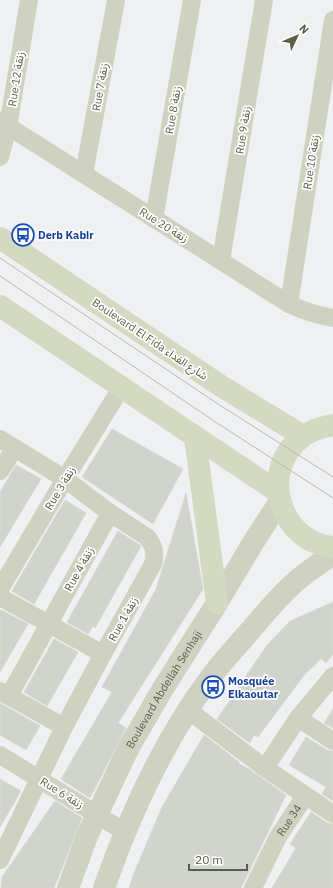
<svg xmlns="http://www.w3.org/2000/svg" width="333" height="888" font-family="'IBM Plex Sans','Noto Sans Arabic',sans-serif">
<style>
.building{fill:#d1d4cc;stroke:#d8dbd3}
.lines{fill:none;stroke-linecap:round;stroke-linejoin:round}
.minor{stroke:#cfd2c0;stroke-width:18}
.tertiary{stroke:#cfd2c0;stroke-width:22}
.secondary{stroke:#d4d9c2;stroke-width:22}
.tram{stroke:#b8bab1;stroke-width:1}
.labels{text-anchor:middle;stroke-width:3.5;stroke-linejoin:round;paint-order:stroke}
.street-label{font-size:11px;fill:#5a5d47;stroke:#fff}
.transit-label{font-size:11px;font-weight:bold;fill:#164399;stroke:#fff;text-anchor:start}
</style>
<rect width="100%" height="100%" fill="#eff0f2"/>
<g class="building">
<polygon points="112,429 183,469 153,524 82,477"/>
<polygon points="16,465 41,479 0,547 0,492"/>
<polygon points="186,493 203,589 118,723 126,728 90,798 61,779 112,692 102,687 156,589"/>
<polygon points="65,500 86,513 34,604 12,591"/>
<polygon points="118,531 141,546 95,628 93,626 88,634 67,622"/>
<polygon points="333,602 333,654 326,663 321,659 305,674 258,737 254,735 250,743 217,719 267,645 290,621"/>
<polygon points="1,610 28,624 0,672 0,611"/>
<polygon points="54,639 78,652 47,706 24,692"/>
<polygon points="0,703 40,726 26,750 0,735"/>
<polygon points="333,709 333,728 324,723"/>
<polygon points="204,735 239,762 239,764 249,769 286,795 241,888 129,888 134,873 162,807"/>
<polygon points="306,737 327,750 333,751 333,801 322,794 326,787 289,765"/>
<polygon points="0,779 21,791 0,827"/>
<polygon points="55,801 82,818 54,888 1,888 2,877"/>
<polygon points="311,812 327,823 333,824 333,888 272,888 296,848 290,844"/>
</g>
<g class="lines">
<g class="minor">
<path d="M0,121L289,304C303,311 317,315 333,318"/>
<polyline points="0,157 8,127 29,0"/>
<polyline points="84,174 116,0"/>
<polyline points="154,219 192,0"/>
<polyline points="221,260 264,0"/>
<polyline points="289,304 333,20"/>
<path d="M0,439L65,479L110,513L147,537C154,545 156,553 153,564L103,654L64,727L0,860"/>
<polyline points="0,471 15,448"/>
<polyline points="0,589 65,479 121,388"/>
<polyline points="0,597 103,654"/>
<polyline points="0,691 64,727"/>
<polyline points="9,696 110,513"/>
<polyline points="188,710 265,768 333,814"/>
<polyline points="298,718 333,741"/>
<polyline points="0,755 125,832"/>
<polyline points="265,768 298,718 333,676"/>
<path id="s1" d="M253,888L278,837L305,796"/>
</g>
<g class="tertiary">
<path id="s2" d="M68,888L87,836L128,749L162,690L217,603L256,538L280,501"/>
<path d="M104,888C130,814 163,741 210,678C222,662 236,647 249,632C264,615 278,597 294,583C306,572 320,563 333,554"/>
</g>
<g class="secondary">
<polyline points="0,238 221,386 303,436"/>
<polyline points="0,306 278,492"/>
<path d="M333,425C322,427 311,430 302,437C258,470 279,542 333,547"/>
<polyline points="195,437 217,603"/>
</g>
<g class="tram">
<polyline points="0,258 218,404 333,477"/>
<polyline points="0,276 214,421 333,498"/>
</g>
</g>
<defs>
<g id="bus-ring" transform="scale(1.15)"><circle r="9.5" fill="#fff" stroke="#1a4fb4" stroke-width="1.5"/><path d="M-5-6H5V4H4V6H2V4H-2V6H-4V4H-5ZM-3.5-4V0h7V-4ZM-3.5 1.2v1.5H-2V1.2ZM2 1.2v1.5H3.5V1.2Z" fill="#1a4fb4"/></g>
</defs>
<g fill-rule="evenodd">
<use href="#bus-ring" x="23" y="235"/>
<use href="#bus-ring" x="213" y="687"/>
</g>
<g class="labels">
<g class="street-label">
<text transform="translate(16 79) rotate(-81)" y="4">Rue 12 زنقة</text>
<text transform="translate(100 87) rotate(-80)" y="4">Rue 7 زنقة</text>
<text transform="translate(173 110) rotate(-80)" y="4">Rue 8 زنقة</text>
<text transform="translate(243 130) rotate(-81)" y="4">Rue 9 زنقة</text>
<text transform="translate(311 162) rotate(-81)" y="4">Rue 10 زنقة</text>
<text transform="translate(164 225) rotate(32)" y="4">Rue 20 زنقة</text>
<text transform="translate(150 339) rotate(34)" y="4">Boulevard El Fida شارع الفداء</text>
<text transform="translate(60 488) rotate(-59)" y="4">Rue 3 زنقة</text>
<text transform="translate(79 569) rotate(-61)" y="4">Rue 4 زنقة</text>
<text transform="translate(123 619) rotate(-61)" y="4">Rue 1 زنقة</text>
<text dy="4" stroke="none"><textPath href="#s2" startOffset="221">Boulevard Abdellah Senhaji</textPath></text>
<text transform="translate(62 793) rotate(32)" y="4">Rue 6 زنقة</text>
<text dy="4" stroke="none"><textPath href="#s1" startOffset="77">Rue 34</textPath></text>
</g>
<g class="transit-label">
<text x="38" y="239">Derb Kabir</text>
<text x="228" y="685">Mosquée<tspan x="228" dy="13">Elkaoutar</tspan></text>
</g>
</g>
<g transform="translate(297 36) rotate(46)" stroke="#ffffff" stroke-width="3" paint-order="stroke">
<path d="M0-3L7 15L0 10L-7 15Z" fill="#5a5d47"/>
<text y="-6" font-size="11" font-weight="bold" text-anchor="middle" fill="#5a5d47">N</text>
</g>
<path d="M189 864v6h58v-6" fill="none" stroke="#5a5d47" stroke-width="2"/>
<text x="195" y="864" font-size="12" fill="#5a5d47" stroke="#ffffff" stroke-width="3" paint-order="stroke">20 m</text>
</svg>
